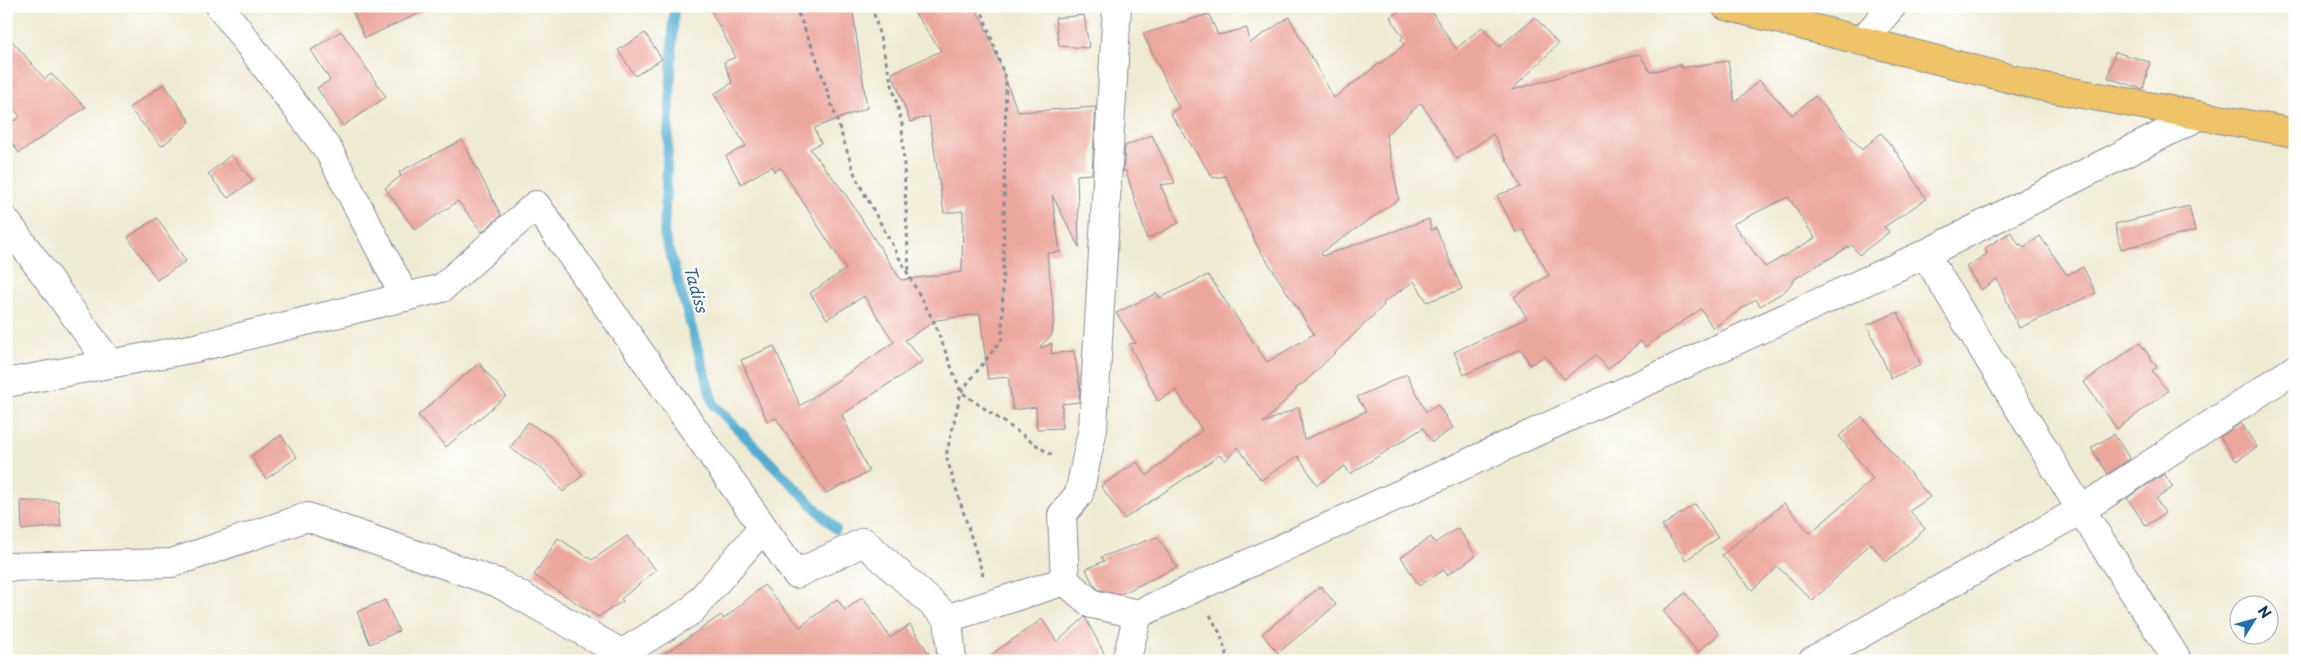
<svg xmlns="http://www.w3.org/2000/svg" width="2301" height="667" font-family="'Playpen Sans',sans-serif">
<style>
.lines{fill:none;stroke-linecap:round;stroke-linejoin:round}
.stream{stroke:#52add0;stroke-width:10}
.building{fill:#eca79c;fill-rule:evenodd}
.minor-casing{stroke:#858c98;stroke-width:30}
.primary-casing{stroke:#858c98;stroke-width:30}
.path{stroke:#858c98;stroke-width:3;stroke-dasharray:4 4;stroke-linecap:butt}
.minor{stroke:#fff;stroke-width:28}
.primary{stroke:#efc469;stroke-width:28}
.labels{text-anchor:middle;stroke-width:4;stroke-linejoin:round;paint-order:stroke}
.water-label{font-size:16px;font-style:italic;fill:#31618c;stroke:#fff}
</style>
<rect width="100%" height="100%" fill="#fff"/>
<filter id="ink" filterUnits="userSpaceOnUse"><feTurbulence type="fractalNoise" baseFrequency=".02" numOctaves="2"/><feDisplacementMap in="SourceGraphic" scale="10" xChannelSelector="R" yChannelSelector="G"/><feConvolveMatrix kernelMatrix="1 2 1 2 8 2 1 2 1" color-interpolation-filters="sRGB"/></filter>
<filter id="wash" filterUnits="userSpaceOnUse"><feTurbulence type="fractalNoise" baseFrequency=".0096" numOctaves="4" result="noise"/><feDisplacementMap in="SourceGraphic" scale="20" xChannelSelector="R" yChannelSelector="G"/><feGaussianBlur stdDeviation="1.12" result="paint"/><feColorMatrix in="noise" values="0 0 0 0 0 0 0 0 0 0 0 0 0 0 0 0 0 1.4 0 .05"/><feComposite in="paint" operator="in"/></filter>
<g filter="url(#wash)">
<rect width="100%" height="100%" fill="#efead2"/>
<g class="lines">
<polyline class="stream" points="674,6 664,233 714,405 836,529"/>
</g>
<g id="blocks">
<g class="building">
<polygon points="350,6 435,6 365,38"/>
<polygon points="708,6 852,6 867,108 814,128 821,143 810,149 844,192 901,280 962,272 963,211 944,213 929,116 910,122 892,73 941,51 910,6 973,6 983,21 1018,112 1096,107 1092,174 1077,175 1079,247 1052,195 1060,252 1047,253 1054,313 1052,335 1040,346 1041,348 1052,343 1051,354 1074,351 1080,389 1079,402 1062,404 1062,428 1037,429 1036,407 1013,410 1008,377 988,379 980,314 937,320 905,340 923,361 842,415 869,472 826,493 776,418 767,421 741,360 774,346 800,406 894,342 864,296 827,319 810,293 846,269 781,168 774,171 772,166 741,184 726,156 746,146 714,94 732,83 724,62 736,57"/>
<path d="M1408,6H1428L1456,49L1482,27L1499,47L1535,17L1558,44L1512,90L1640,54L1650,72L1681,65V68L1728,61L1735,103L1759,80L1792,115L1815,96L1862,150L1881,133L1897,153L1926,199L1884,227L1889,232L1859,255L1852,245L1796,278L1785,291L1760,306L1756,299L1713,328L1701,309L1645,347L1641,341L1608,369L1596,355L1564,379L1545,356L1530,365L1521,349L1464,375L1454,352L1527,318L1514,297L1549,275L1523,230L1516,233L1497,195L1521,187L1493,134L1457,159L1421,103L1386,135L1399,199L1321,253L1322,256L1429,219L1431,230L1436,228L1462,289L1427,302L1414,281L1383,303L1384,305L1305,382L1296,388V390L1263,423L1299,407L1304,440L1366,411L1357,397L1407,374L1426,412L1438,405L1453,428L1432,442L1423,428L1350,474L1345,466L1317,485L1298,456L1261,480L1238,447L1225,461L1220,455L1124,519L1101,486L1137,462L1147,476L1202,430L1176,390L1158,401L1129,344L1136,343L1116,313L1157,293L1159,298L1208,275L1267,362L1314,334L1256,244L1226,176L1213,178L1170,113L1179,108L1143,34L1209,14L1218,35L1247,28L1250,43L1289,17L1334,98L1404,45L1401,39L1403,37L1390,17ZM1788,197L1815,238L1765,267L1733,224Z"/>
<polygon points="1084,15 1089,48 1059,46 1055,18"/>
<polygon points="341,31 386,97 343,126 317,88 330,80 311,50"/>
<polygon points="645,33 662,59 635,76 618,50"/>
<polygon points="6,34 45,79 51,74 86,107 19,153 6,134 6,126 20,117 6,97"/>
<polygon points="2115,52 2150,62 2143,89 2108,78"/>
<polygon points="164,84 190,122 162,146 129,108"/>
<polygon points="1152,135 1175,183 1160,185 1179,223 1147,239 1126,171 1123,171 1125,146"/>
<polygon points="462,140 501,215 482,232 458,201 415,230 385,188 401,176 399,172"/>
<polygon points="231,155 253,181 228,198 208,174"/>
<polygon points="2189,206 2195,231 2121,249 2115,224"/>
<polygon points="157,218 186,261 157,280 128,237"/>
<polygon points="2011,232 2019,245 2021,244 2024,248 2040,236 2067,275 2083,267 2096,293 2019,328 1997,279 1981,290 1966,267 1987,254 1985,248"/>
<polygon points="1898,312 1921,365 1891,378 1867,325"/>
<polygon points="2140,343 2157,367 2152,371 2168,391 2117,429 2084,382"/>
<polygon points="479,363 506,396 446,447 418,415"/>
<polygon points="1862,417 1930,497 1910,511 1925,529 1886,562 1870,543 1813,601 1778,567 1752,590 1722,555 1784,503 1810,533 1873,479 1839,436"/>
<polygon points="528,422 551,437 583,475 563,492 545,471 510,448"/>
<polygon points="2241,423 2257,447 2236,461 2220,437"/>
<polygon points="2114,434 2130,459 2108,474 2091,448"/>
<polygon points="281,435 297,457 266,479 251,456"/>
<polygon points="2164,474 2173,487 2156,499 2165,513 2146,526 2127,498"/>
<polygon points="21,501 58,501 61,526 22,530"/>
<polygon points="1695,504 1718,538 1686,560 1662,526"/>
<polygon points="1458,528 1476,556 1447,575 1444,570 1419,586 1401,557 1431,537 1435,543"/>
<polygon points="627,536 656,570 621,599 623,601 598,617 534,575 558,538 592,560"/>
<polygon points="1157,537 1177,567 1121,594 1099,590 1093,584 1086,569 1104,561 1101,557"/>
<polygon points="764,585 800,627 837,599 845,610 863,597 890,638 910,625 934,661 654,661 721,615 724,619"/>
<polygon points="1321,586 1336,605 1278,653 1262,634"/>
<polygon points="1685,593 1719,634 1698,652 1663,611"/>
<polygon points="385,600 399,631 370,644 357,612"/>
<polygon points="1085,617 1108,661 982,661 1042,619 1057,642"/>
</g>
</g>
</g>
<g filter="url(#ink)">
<use href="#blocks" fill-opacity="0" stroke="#858c98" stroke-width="1"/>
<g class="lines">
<g class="minor-casing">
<g id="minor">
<polyline points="220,6 329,151 405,297"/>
<polyline points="1117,6 1093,428 1079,494 1062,515 1065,581 1092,604 1138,614 1925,254 2199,116"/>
<polyline points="1862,41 1892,6"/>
<polyline points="6,221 110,364"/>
<polyline points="1925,254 2081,510 2178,661"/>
<polyline points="6,383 195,348 442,288 536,205 796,574 864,542 948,618 952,661"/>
<polyline points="6,567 172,563 307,517 498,583 621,653"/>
<polyline points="948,618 1065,581"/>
<polyline points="610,661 691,611 763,528"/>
<polyline points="1124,661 1127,658 1138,614"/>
<polyline points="1812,661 2081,510 2295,369"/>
</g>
</g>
<g class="primary-casing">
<polyline id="primary" points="1726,6 2039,86 2295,133"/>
</g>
<g class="path">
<polyline points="795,6 815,54 856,178 934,322 961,392 1048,453 1055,456"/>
<polyline points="872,6 902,124 909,274"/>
<polyline points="980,6 1006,80 1002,339 961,392 946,456 983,575"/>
<polyline points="1210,615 1220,633 1229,661"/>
</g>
<use href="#minor" class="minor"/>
<use href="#primary" class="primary"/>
</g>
</g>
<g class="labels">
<g class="water-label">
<text transform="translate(696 289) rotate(74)" y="6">Tadiss</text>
</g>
</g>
<rect width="2301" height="667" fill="none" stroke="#fff" stroke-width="25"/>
<g transform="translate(2254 620) rotate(53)"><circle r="24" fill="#ffffff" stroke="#a4acbf"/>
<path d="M0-4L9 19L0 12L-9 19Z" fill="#1f6fb2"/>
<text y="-8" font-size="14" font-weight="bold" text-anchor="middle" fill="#1b2f5e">N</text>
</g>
</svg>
